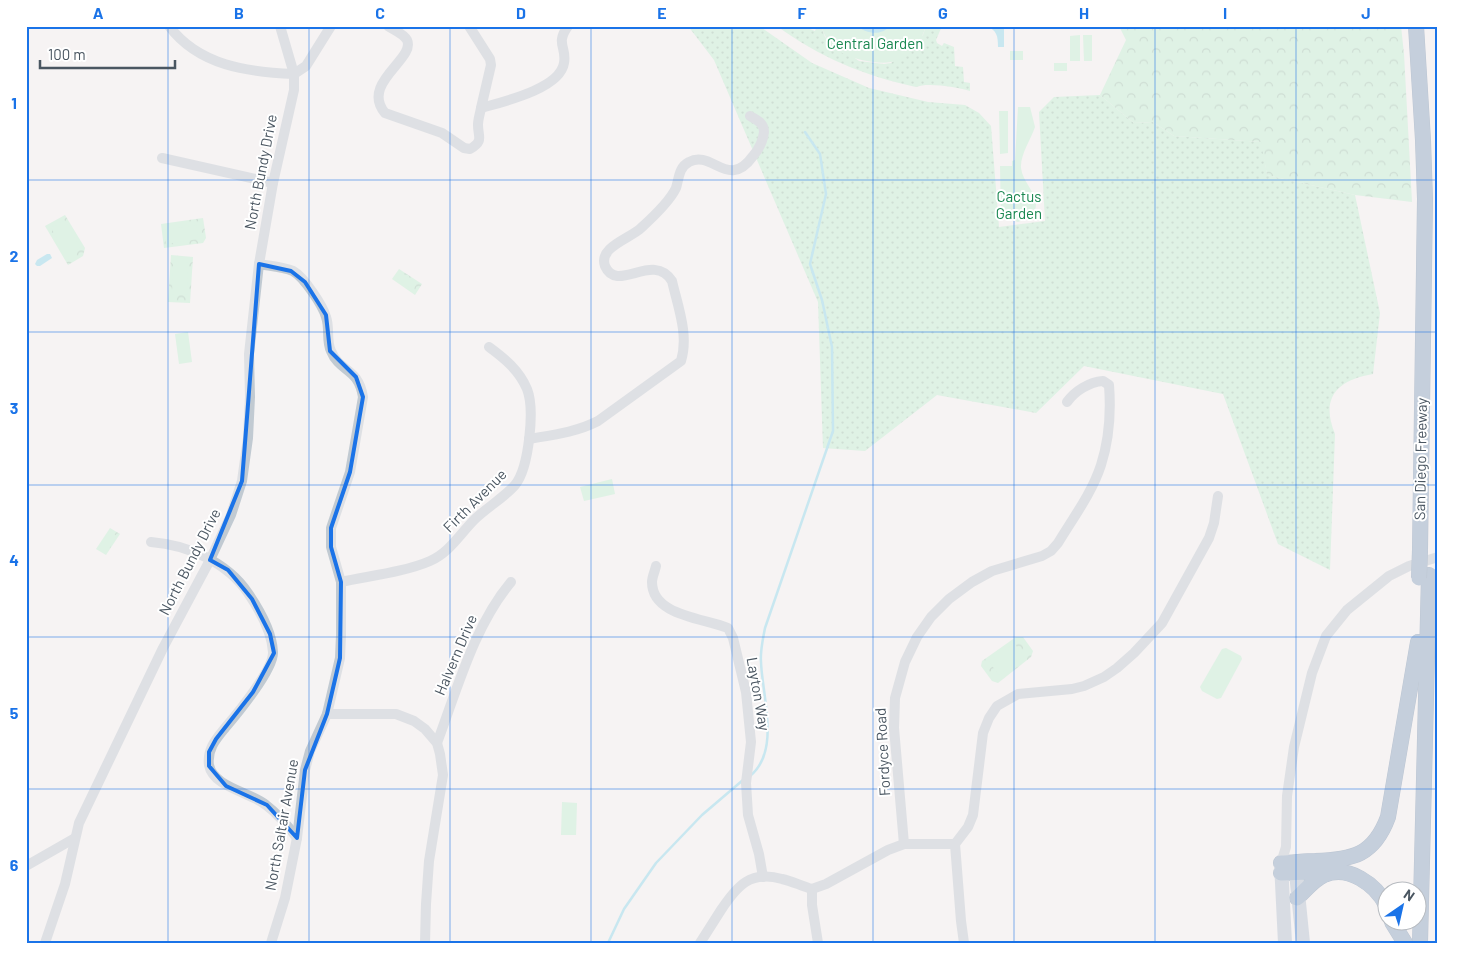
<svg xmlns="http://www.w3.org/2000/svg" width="1464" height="969" font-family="Barlow,sans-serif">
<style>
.grass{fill:url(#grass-dots)}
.forest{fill:url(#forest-crowns)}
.garden{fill:#c3f1d5}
.water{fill:#90daee}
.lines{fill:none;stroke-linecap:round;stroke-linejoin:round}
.stream{stroke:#90daee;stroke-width:2.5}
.highway-casing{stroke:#7690ad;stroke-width:16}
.minor{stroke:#c1cad2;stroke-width:10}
.major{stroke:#b3c2d1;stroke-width:14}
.highway{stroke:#8ba5c1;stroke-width:15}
.highway-bridge-casing{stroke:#7690ad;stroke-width:16;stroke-linecap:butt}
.highway-bridge{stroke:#8ba5c1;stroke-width:15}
.marked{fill:none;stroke:#1a73e8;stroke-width:4;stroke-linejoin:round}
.grid{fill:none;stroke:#1a73e8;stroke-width:1;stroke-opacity:0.55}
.labels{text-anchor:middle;stroke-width:4;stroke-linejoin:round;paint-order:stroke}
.park-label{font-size:15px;fill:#17864f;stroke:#fff}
.street-label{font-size:15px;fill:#4a5661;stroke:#fff}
.neatline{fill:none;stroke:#1a73e8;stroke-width:2}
.grid-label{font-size:16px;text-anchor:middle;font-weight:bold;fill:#1a73e8}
</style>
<defs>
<pattern id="grass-dots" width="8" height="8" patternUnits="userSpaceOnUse" patternTransform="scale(1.25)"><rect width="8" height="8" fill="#c3f1d5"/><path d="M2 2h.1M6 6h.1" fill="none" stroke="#a0c6b0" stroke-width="1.8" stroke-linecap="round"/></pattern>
<pattern id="forest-crowns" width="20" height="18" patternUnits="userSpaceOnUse" patternTransform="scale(1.25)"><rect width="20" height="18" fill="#c3f1d5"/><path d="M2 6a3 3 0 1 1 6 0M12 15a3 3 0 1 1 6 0" fill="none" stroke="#a0c6b0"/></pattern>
</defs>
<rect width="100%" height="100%" fill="#f5f3f3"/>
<g class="grass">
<path d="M688,26H759L812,63L869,88L928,102L965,105L979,113L991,126L999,227L1045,221L1039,112L1054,97L1100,95L1134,123L1153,122L1174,136L1262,142L1267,175L1355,195L1380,313L1373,374C1337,380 1320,398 1335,434L1330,570L1278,544L1223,394L1084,366L1036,413L937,395L865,451L823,448L818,302L714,60Z"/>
<path d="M777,26H802L815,31L817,26H821L825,37L859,61L884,64L891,63L923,35L926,26H942L936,40L937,43L942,46L944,43L954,47L955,66L963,67L964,82L970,83V91C959,87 926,82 916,87C865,76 819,57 777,26Z"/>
</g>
<g class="forest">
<polygon points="1119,26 1401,26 1404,54 1412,202 1355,195 1267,175 1261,142 1174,136 1153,122 1134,123 1100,95 1126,40"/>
<polygon points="65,215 85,248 83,256 68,265 45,226"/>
<polygon points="203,218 206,238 203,243 164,248 161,224"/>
<polygon points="171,255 193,257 190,303 168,302"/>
<polygon points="399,269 422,284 415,295 392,279"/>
<polygon points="110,528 120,534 106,555 96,549"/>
<polygon points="1016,637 1023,637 1033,651 1031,657 998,683 992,681 981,666 982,661"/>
</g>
<g class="garden">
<path d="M821,26H926C916,57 899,67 867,61C845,57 829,50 821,26Z"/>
<polygon points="1080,35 1080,61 1070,61 1070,36"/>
<polygon points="1083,35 1092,35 1092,61 1084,61"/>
<rect x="1010" y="51" width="13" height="9"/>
<rect x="1054" y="63" width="13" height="8"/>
<path d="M1018,107H1030L1035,127C1031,139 1020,155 1021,168C1023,186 1047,200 1030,217L1018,222L1001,216L1000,166H1012V161L1015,160Z"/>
<polygon points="999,111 1008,111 1008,153 1000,154"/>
<polygon points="65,220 80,248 67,255 51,228"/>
<polygon points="196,225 198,239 166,244 163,230"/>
<polygon points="173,262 188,263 187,295 172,294"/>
<polygon points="401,272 417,283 413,290 397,279"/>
<polygon points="188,332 192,362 179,364 175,334"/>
<polygon points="612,479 615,494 584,501 580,487"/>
<polygon points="109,531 117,536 107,552 99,548"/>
<polygon points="1014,643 1024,656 999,675 989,662"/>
<polygon points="1226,648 1241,656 1242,659 1221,698 1217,699 1202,691 1200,687 1222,649"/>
<polygon points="562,802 577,803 576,835 561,835"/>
</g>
<g class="water">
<path d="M857,26H890C881,36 867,34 857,26Z"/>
<path d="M986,26H1004V47H998C998,36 997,30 986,26Z"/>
<polygon points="47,254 50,254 52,258 40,266 37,266 35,264 37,260"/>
</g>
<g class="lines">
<g class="stream">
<path d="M750,776C781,751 762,695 761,662C760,651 763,639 765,628L833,431L832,347L822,300L810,264L826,194L820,154L805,132"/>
<polyline points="608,943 624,909 656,863 702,815 743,780"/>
</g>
<g class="highway-casing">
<g id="highway">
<polyline points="1416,26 1423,140 1425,199 1420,550"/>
<path d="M1281,863C1292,863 1304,861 1315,861C1353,860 1374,855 1388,817L1418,642"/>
<polyline points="1281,873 1311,872 1326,874"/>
<path d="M1297,898C1306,890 1313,880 1324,875C1348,864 1376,885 1386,905"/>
<polyline points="1392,922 1405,943"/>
<polyline points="1420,943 1429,575"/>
</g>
</g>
<g class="minor">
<path d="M169,26C199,66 248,72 294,74L306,66L331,26"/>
<path d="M388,26C394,30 404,34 407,40C416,59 360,83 385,113L442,133L464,148L470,149C484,141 478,137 478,125C478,119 480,114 481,108C502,102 560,89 564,63C567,47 555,44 568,26"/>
<polyline points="469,26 490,59 491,65 481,108"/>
<polyline points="162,158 273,183"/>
<path d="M259,264C270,266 283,267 293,271C304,277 323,306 326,317C330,328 326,341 331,351C340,373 358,367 363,397L350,472L331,528V547L341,582V635L340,658L327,714L310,751L305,770L297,838L285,898L271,943"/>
<path d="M529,439C552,435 577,432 598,421L681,361C689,335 678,307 672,281C653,251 617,294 605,266C598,247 631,238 641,228C652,218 670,201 676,188C679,178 679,167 689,162C712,149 728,191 753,156C759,149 763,141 764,132C764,123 757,120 750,116"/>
<path d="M151,542C188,545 227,562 248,593C259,609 272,632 273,652C274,669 237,714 225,728C216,739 207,749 209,765C213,787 250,792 266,805C278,814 288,826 297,838"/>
<path d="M656,566C655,571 652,577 652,582C652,616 704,618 728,628L733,638L746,692L751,742L746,783L748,815L759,854L763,877"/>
<path d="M341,582C368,576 405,572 430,561C449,553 460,534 474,520C486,508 505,497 515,485C529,468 535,409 527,389C519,370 504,358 489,347"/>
<polyline points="327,714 396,714 414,721 425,729 437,743 440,754 443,775 429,861 426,904 425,943"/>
<path d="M437,743C457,690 474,626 511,582"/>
<path d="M904,844L894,728L895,698L905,662L917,637L931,617L949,599L972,582L992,571L1042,556L1051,551L1058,543C1073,518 1092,493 1101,465C1109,440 1111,411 1109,385L1103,381C1089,382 1075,391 1067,402"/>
<polyline points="1281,863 1286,847 1287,796 1294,747 1312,673 1326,636 1347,610 1389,576 1409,566 1438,557"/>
<polyline points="26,866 75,838"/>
<polyline points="812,889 826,884 888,850 904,844 955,844"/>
<polyline points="812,889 812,905 818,943"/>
<polyline points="45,943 65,884 79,823 163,648 210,560 231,515 242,481 248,438 250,397 249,354 259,264 273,183 294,90 294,74 280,26"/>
<path d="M700,943C707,932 714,921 721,910C737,886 750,870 782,879C792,881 801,886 812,889"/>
<polyline points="964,943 961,921 955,844 968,827 973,815 983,733 989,718 997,706 1018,694 1072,689 1084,686 1104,677 1117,668 1134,653 1162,623 1209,538 1214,523 1218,496"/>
</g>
<g class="major">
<polyline points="1281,863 1285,943"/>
<polyline points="1295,863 1303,943"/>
</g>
<use href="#highway" class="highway"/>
<g class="highway-bridge-casing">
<polyline id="highway-bridge" points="1419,578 1420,550"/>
</g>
<use href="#highway-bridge" class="highway-bridge"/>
</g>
<path d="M0 0H1464V969H0ZM259,264L291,271L305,282L326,315L330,351L356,377L363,397L350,472L331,528V547L341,582L340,658L327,714L305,770L297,838L267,805L226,786L209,766V752L216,739L253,692L274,653L270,634L252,599L228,570L210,560L242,481Z" fill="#f5f3f3" fill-opacity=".55" fill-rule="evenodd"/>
<path class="marked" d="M259,264L291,271L305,282L326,315L330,351L356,377L363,397L350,472L331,528V547L341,582L340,658L327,714L305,770L297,838L267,805L226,786L209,766V752L216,739L253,692L274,653L270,634L252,599L228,570L210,560L242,481Z"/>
<path class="grid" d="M168,26V943M309,26V943M450,26V943M591,26V943M732,26V943M873,26V943M1014,26V943M1155,26V943M1296,26V943M26,180H1438M26,332H1438M26,485H1438M26,637H1438M26,789H1438"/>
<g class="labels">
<g class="park-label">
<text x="875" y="49">Central Garden</text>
<text x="1019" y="202">Cactus<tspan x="1019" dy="17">Garden</tspan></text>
</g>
<g class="street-label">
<text transform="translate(261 172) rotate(-79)" y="5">North Bundy Drive</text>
<text transform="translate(1421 459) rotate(-89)" y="5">San Diego Freeway</text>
<text transform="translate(475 501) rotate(-45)" y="5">Firth Avenue</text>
<text transform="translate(190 562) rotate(-63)" y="5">North Bundy Drive</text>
<text transform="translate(456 655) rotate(-67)" y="5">Halvern Drive</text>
<text transform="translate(758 694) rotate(80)" y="5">Layton Way</text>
<text transform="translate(883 752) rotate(-93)" y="5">Fordyce Road</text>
<text transform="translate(282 825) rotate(-80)" y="5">North Saltair Avenue</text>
</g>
</g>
<rect width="1464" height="969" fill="none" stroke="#ffffff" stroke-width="55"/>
<g transform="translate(1402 906) rotate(34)"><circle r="24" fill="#ffffff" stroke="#b7bbc0"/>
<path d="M0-4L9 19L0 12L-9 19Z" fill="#1a73e8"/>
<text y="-8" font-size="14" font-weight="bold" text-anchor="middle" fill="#4a5661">N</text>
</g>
<path d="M40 60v8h135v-8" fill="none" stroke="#4a5661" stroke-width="2.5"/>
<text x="48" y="60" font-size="15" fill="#4a5661" stroke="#ffffff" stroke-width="4" paint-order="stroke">100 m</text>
<rect x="28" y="28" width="1408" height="914" class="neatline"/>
<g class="grid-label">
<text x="98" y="19">A</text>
<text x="239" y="19">B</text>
<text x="380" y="19">C</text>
<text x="521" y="19">D</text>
<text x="662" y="19">E</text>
<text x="802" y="19">F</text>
<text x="943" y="19">G</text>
<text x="1084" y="19">H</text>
<text x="1225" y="19">I</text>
<text x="1366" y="19">J</text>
<text x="14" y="109">1</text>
<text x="14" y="262">2</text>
<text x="14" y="414">3</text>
<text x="14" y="566">4</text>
<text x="14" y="719">5</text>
<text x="14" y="871">6</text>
</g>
</svg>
